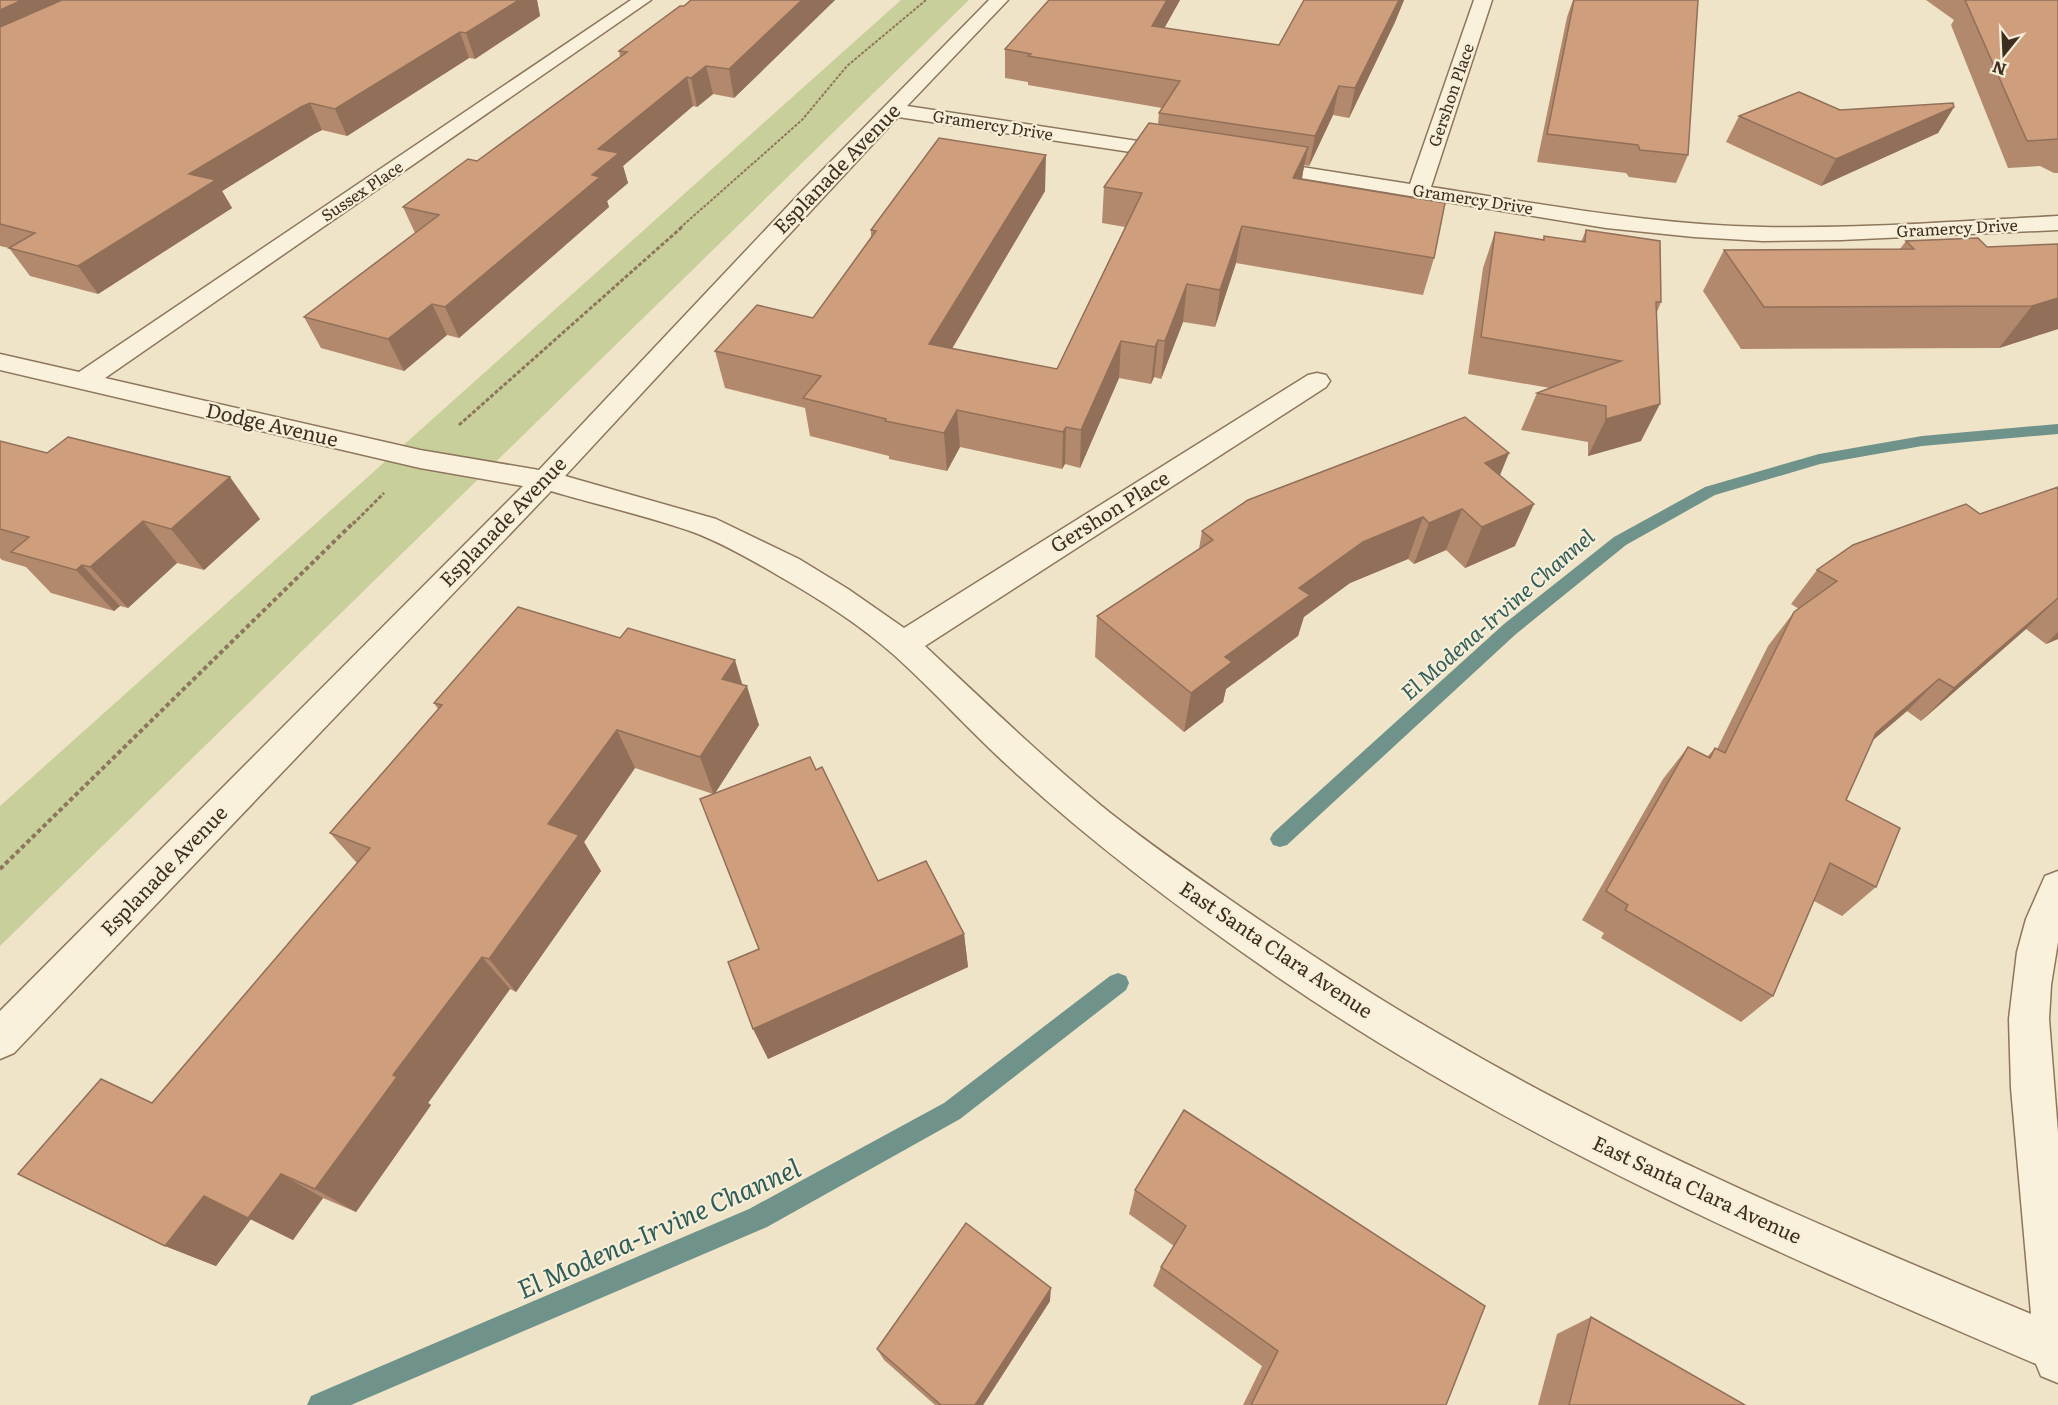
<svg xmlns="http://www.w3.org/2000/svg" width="2058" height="1405" font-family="Literata,serif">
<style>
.green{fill:#c9cf9b}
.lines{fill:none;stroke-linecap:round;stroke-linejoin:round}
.stream{fill:#6f938a;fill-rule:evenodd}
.minor-casing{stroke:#8d765c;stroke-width:3}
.path-far2{stroke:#8d765c;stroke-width:2;stroke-dasharray:3 1.5;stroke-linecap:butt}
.path-far1{stroke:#8d765c;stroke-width:3;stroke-dasharray:4 2;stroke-linecap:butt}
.path{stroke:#8d765c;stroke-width:4;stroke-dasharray:4.5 3;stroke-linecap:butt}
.minor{fill:#faf1dc;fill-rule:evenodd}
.wall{fill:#b2896c}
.shaded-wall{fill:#916f58}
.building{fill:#cf9f7d;stroke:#916f58;stroke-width:1.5}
.labels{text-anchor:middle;stroke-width:4.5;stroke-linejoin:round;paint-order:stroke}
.far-street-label{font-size:16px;fill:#3d2e20;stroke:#f7eed8}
.street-label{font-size:20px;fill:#3d2e20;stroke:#f7eed8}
.water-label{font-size:21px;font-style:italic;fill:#2f5d5a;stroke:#f7eed8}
.near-water-label{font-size:26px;font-style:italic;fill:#2f5d5a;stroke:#f7eed8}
</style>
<rect width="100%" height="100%" fill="#f0e4c8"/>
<polygon class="green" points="901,0 969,0 0,946 0,806"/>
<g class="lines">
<g class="stream">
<polygon points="2058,424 2058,434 1922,446 1820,464 1715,495 1626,545 1516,634 1287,845 1280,847 1273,845 1270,839 1273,833 1504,624 1614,537 1705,487 1819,454 1922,436"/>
<polygon points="1118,973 1126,976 1129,983 1126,990 960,1119 767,1227 351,1405 307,1405 311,1396 749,1209 944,1103 1110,976"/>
</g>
<g class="minor-casing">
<g id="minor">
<path d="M631,0H651L105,378L420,450L539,470L802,191L989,0H1008L907,106L1177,147L1184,149L1187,153L1184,157L1177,159L898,117L565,476L716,519L799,559L848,589L904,628L1308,375L1317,373L1326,375L1330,381L1326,387L925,646C985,702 1045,760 1109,812C1152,846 1197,877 1242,908C1308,953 1376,998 1446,1038C1632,1147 1832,1231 2031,1314L2011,1088L2009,1019L2017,952L2026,919L2045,876L2058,871V942L2051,985L2049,1019L2058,1133V1383L2041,1376L2036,1364C1776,1253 1516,1140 1282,980C1186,914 1092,844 1007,765C968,729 933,690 894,655C860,625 818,598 779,576C752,560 722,543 693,532C647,516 598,505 551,491L14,1053L0,1059V1011L523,486L420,468L0,370V354L79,372Z"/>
<path d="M1474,0H1492L1431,187C1541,204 1652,225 1764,227C1862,229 1960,221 2058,216V230L1841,240L1763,241L1694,237L1606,228L1251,170L1248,166L1251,162L1258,160L1410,184Z"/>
</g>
</g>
<polyline class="path-far2" points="680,228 802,120 847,66 926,0"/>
<g class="path-far1">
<polyline points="459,425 682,227"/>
<polyline points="353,524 384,493"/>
</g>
<polyline class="path" points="0,869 354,522"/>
<use href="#minor" class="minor"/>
</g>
<g class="wall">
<polygon points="0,0 537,0 540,16 475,59 469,58 347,136 322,130 314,134 222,191 232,208 98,294 30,276 9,248 0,246"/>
<polygon points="835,0 734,98 713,94 697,107 693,106 623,166 628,183 607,201 609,207 459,338 447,335 404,371 321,348 304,317 415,233 403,207 477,161 620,57 619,51 684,6"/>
<polygon points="1180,0 1164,28 1279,45 1304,0 1404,0 1395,22 1349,118 1333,115 1309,166 1304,165 1302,179 1434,258 1423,295 1236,263 1215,327 1183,322 1161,379 1154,377 1151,384 1119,378 1080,468 1065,464 1062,469 960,447 947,471 889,459 889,456 810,436 805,408 725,388 715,351 813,318 871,237 871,230 1045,191 952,349 1057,369 1125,227 1102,223 1104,187 1158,124 1159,113 1162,108 1028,85 1028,82 1005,78 1005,49"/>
<polygon points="1573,0 1698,0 1688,155 1676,183 1629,177 1626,173 1537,162 1567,17"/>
<polygon points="1926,0 2058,0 2058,173 2054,173 2040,166 2008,168 1951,25 1954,20"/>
<polygon points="1954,107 1938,133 1821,186 1726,142 1739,116 1840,110"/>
<polygon points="1586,230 1661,302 1657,312 1641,441 1588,456 1588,442 1521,430 1537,393 1550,388 1468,374 1483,268 1495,232 1543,240 1544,236 1581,242"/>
<polygon points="1978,238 2058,329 1999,348 1741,349 1703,291 1724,250 1900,249 1906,241"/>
<polygon points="0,441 260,519 204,570 177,563 128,608 120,606 114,611 51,593 26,567 2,560 0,558"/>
<polygon points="1500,475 1515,546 1465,568 1446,550 1414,564 1408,559 1350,583 1303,617 1298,636 1226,689 1223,702 1184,732 1095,657 1097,616 1199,549 1202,531"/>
<polygon points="2058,487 2058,639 2046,644 2026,629 1921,721 1907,711 1872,741 1846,800 1876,887 1842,916 1814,901 1773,996 1741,1022 1601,938 1604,933 1582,920 1663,779 1688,747 1707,757 1715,748 1717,749 1768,646 1794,612 1799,609 1791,604 1817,570"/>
<polygon points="742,685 759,725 715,793 878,881 964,934 968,967 768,1059 759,949 713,794 635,768 584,842 601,871 516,992 510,989 428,1103 431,1105 356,1212 323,1198 293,1240 251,1219 216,1266 165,1246 152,1103 357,863 330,833 438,709 434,703"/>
<polygon points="1135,1190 1446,1405 1243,1405 1262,1366 1153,1286 1161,1267 1174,1246 1129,1214"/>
<polygon points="1050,1301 983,1405 935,1405 884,1360 877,1349"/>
<polygon points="1591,1317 1745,1405 1538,1405 1557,1334"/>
</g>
<g class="shaded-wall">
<polygon points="22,0 93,0 0,43 0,10"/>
<polygon points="519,0 537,0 540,16 475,59 466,33"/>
<polygon points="802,0 835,0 734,98 729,69"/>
<polygon points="1167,0 1180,0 1150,54 1152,26"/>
<polygon points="1399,0 1404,0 1395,22 1349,118 1355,88"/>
<polygon points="460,32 469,58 347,136 335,109"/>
<polygon points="706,66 713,94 697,107 691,78"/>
<polygon points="687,77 693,106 623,166 628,183 607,201 609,207 459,338 445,307 592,175 598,149"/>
<polygon points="1339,86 1333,115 1309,166 1315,136"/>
<polygon points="310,103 322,130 314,134 222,191 232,208 98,294 78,266 189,174 301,107"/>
<polygon points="1954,107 1938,133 1821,186 1836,159"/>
<polygon points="1308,147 1301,182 1293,178"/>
<polygon points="1046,155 1045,191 932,382 929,344"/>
<polygon points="1242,226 1236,263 1215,327 1220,290"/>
<polygon points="1187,284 1183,322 1161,379 1165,341"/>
<polygon points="2058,298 2058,329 1999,348 2032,306"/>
<polygon points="432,304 447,335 404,371 388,339"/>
<polygon points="1158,340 1154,377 1151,384 1155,347"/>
<polygon points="1121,341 1119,378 1080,468 1081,430"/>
<polygon points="1660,404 1641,441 1588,456 1606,419"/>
<polygon points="957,410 960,447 947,471 944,433"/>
<polygon points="1066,427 1065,464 1062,469 1063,432"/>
<polygon points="1509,453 1492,495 1485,463"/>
<polygon points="230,477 260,519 204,570 171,529"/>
<polygon points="1534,504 1515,546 1465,568 1482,527"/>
<polygon points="1462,509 1446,550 1414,564 1429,523"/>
<polygon points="1423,517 1408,559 1350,583 1304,617 1298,636 1226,689 1223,702 1184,732 1191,693 1225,657 1299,588 1363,542"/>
<polygon points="143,521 177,563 128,608 90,567"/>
<polygon points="82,565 120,606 114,611 76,570"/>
<polygon points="2058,598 2026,629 1921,721 1954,688"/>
<polygon points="2058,632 2058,639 2046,644"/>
<polygon points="735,660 744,690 747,686 759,725 714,795 700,757 722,679"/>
<polygon points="1939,679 1907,711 1845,764 1876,733"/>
<polygon points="617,730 635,768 584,842 601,871 516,992 489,959 548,824"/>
<polygon points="964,934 968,967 768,1059 753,1029"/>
<polygon points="482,957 510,989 428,1103 431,1105 356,1212 315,1189 393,1075"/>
<polygon points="281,1174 323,1198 293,1240 248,1218"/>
<polygon points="204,1196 251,1219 216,1266 165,1246"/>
<polygon points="1051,1288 1050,1301 983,1405 975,1405"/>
</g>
<g class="building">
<polygon points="0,0 22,0 0,10"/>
<polygon points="62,0 519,0 466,33 460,32 335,109 310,103 301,107 189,174 216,180 78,266 9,248 35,233 0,224 0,27"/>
<polygon points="691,0 802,0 729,69 706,66 691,78 687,77 598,149 619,153 592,175 600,177 445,307 432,304 388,339 304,317 439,215 403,207 468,159 477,161 627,52 619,51 680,6 684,6"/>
<polygon points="1049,0 1167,0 1152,26 1279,45 1304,0 1399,0 1355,88 1339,86 1315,136 1159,113 1180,81 1028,56 1031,54 1005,49"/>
<polygon points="1574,0 1698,0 1688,155 1640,150 1638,145 1547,134"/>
<polygon points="1965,0 2058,0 2058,139 2027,141"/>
<polygon points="1799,92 1840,110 1953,103 1954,107 1836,159 1739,116"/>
<polygon points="1149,123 1308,147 1293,178 1445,203 1434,258 1242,226 1220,290 1187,284 1165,341 1158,340 1155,347 1121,341 1081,430 1066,427 1063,432 957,410 944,433 885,421 886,419 803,398 821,376 715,351 757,305 813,318 876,231 871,230 939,138 1046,155 929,344 1057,369 1142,193 1104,187"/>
<polygon points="1586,230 1660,241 1661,302 1656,302 1660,404 1606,419 1606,406 1537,393 1621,361 1481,337 1495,232 1544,240 1544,236 1585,242"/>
<polygon points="1978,238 1987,247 2058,244 2058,298 2032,306 1764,307 1724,250 1914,249 1906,241"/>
<polygon points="1465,417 1509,453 1485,463 1534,504 1482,527 1462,509 1429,523 1423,517 1363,542 1299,588 1310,595 1225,657 1232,662 1191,693 1097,616 1213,540 1202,531 1248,500"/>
<polygon points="68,437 230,477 171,529 143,521 90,567 82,565 76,570 11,552 29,537 0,529 0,441 47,453"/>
<polygon points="2058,487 2058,598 1954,688 1939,679 1876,733 1846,800 1900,828 1876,887 1830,863 1773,996 1625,910 1628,905 1606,891 1688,747 1710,758 1715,748 1725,753 1794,612 1837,581 1817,570 1853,545 1966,504 1980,514"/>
<polygon points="518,607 620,638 628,628 735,660 722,679 747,686 700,757 617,730 548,824 579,835 489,959 482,957 393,1075 397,1077 315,1189 281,1174 248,1218 204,1196 165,1246 18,1174 101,1079 152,1103 370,848 330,833 442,705 434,703"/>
<polygon points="810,757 816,770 822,767 878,881 926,861 964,934 753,1029 728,962 759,949 700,799"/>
<polygon points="1184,1110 1485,1306 1446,1405 1251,1405 1278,1351 1161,1267 1186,1226 1135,1190"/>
<polygon points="966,1223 1051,1288 975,1405 941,1405 877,1349"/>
<polygon points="1591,1317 1745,1405 1569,1405"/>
</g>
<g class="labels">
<g class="far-street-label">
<text transform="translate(1451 95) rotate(-71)" y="6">Gershon Place</text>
<text transform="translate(993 125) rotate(9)" y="6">Gramercy Drive</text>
<text transform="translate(362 191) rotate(-34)" y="6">Sussex Place</text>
<text transform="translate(1473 199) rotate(9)" y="6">Gramercy Drive</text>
<text transform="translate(1957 228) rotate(-3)" y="6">Gramercy Drive</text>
</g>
<g class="street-label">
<text transform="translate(837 169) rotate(-46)" y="7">Esplanade Avenue</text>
<text transform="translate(272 425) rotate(13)" y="7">Dodge Avenue</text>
<text transform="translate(1110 512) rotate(-32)" y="7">Gershon Place</text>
<text transform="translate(503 522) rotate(-46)" y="7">Esplanade Avenue</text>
<text transform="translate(164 871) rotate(-46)" y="7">Esplanade Avenue</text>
<text transform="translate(1276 950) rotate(34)" y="7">East Santa Clara Avenue</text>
<text transform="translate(1697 1190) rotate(25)" y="7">East Santa Clara Avenue</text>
</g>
<g class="water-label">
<text transform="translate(1498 615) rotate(-41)" y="7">El Modena-Irvine Channel</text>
</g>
<g class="near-water-label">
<text transform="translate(659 1229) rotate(-24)" y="9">El Modena-Irvine Channel</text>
</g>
</g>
<g transform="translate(2004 54) rotate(198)" stroke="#f7eed8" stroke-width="4.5" paint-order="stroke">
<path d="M0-4.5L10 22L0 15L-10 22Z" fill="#3d2e20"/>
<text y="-9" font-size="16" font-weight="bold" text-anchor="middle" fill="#3d2e20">N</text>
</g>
</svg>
